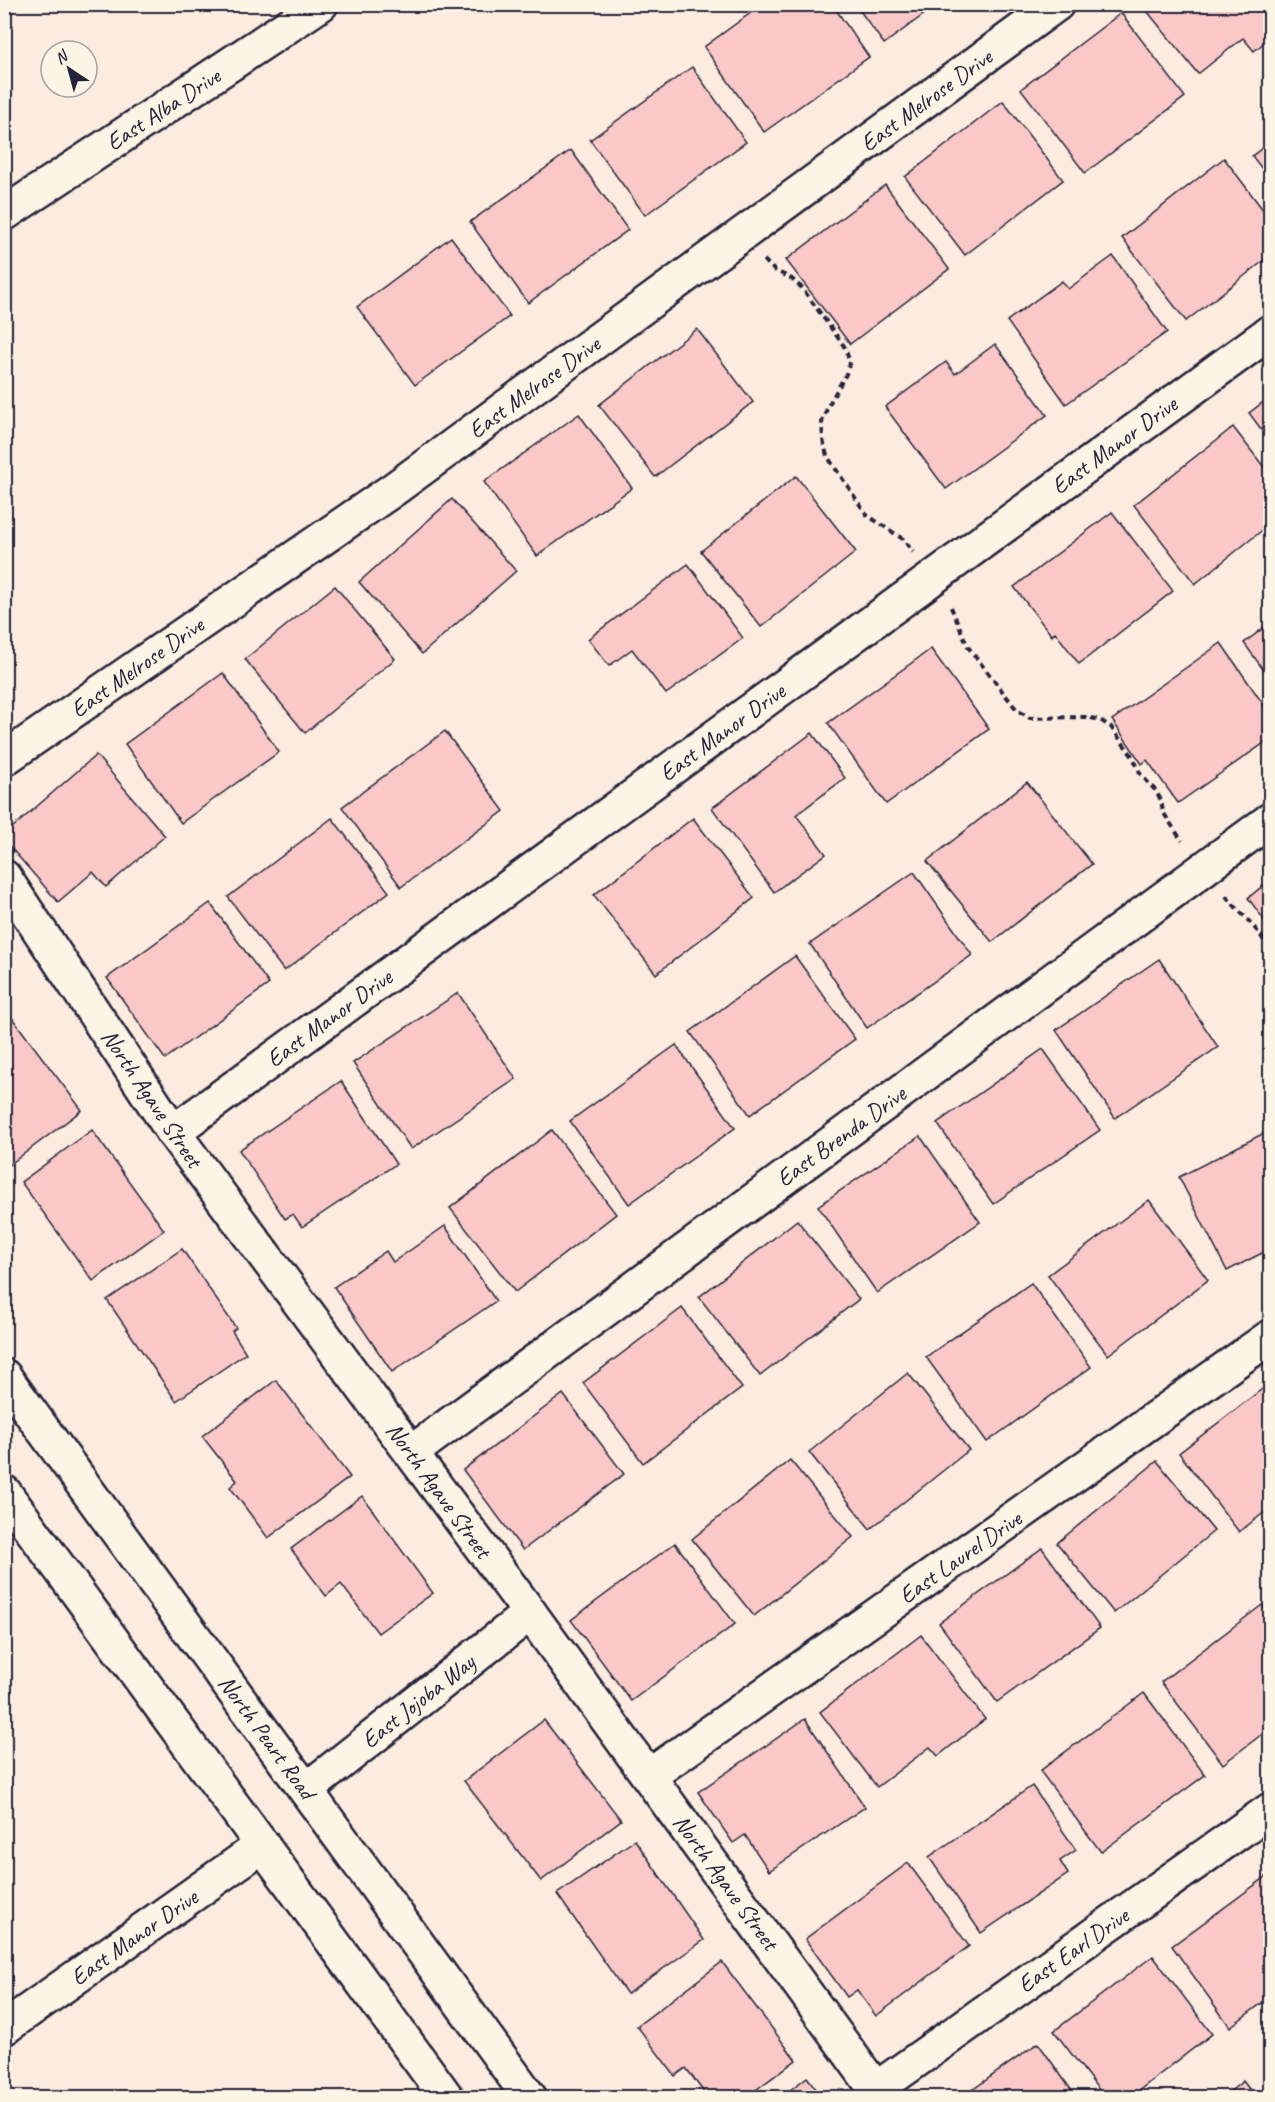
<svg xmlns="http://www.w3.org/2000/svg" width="1275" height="2102" font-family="Caveat,sans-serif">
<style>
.building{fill:#fac9c7;stroke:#22223b;stroke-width:1.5}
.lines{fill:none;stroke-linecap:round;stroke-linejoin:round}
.minor-casing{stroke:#22223b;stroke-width:38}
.path{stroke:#22223b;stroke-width:4;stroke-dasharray:6 4.5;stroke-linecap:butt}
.minor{stroke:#fcf5e5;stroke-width:33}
.labels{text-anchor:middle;stroke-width:4.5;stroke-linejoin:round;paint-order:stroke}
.street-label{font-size:24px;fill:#22223b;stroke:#fcf5e5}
</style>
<rect width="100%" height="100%" fill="#fcecdf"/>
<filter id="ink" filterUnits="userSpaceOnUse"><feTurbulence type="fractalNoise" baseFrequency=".0167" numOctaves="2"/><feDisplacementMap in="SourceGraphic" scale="12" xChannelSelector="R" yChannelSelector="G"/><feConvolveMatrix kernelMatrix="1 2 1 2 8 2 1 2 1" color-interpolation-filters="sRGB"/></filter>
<g filter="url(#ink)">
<g class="building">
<polygon points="763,4 832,4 869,57 764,132 704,47"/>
<polygon points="855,4 938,4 884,44"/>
<polygon points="1145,4 1270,4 1270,38 1254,51 1243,38 1198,74 1143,6"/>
<polygon points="1121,13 1185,97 1085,173 1021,89"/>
<polygon points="692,67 746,142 645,215 590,140"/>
<polygon points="1003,101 1063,180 965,255 905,177"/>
<polygon points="1270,142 1270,179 1252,156"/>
<polygon points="571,150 628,230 528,303 470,222"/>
<polygon points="1224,158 1270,219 1270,256 1186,321 1122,238"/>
<polygon points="885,185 949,269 850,344 786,260"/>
<polygon points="451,237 510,316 415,385 357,307"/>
<polygon points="1113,256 1167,332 1066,404 1007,321 1062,281 1068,289"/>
<polygon points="697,329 753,402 655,477 599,405"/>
<polygon points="995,344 1047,415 946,489 885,407 946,362 955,374"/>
<polygon points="1270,397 1270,441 1249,413"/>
<polygon points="579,414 632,488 537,556 484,482"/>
<polygon points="1233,427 1270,475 1270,524 1195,584 1134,505"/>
<polygon points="796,476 856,552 761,627 701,551"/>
<polygon points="452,499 516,571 422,654 359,582"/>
<polygon points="1112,512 1173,591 1079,664 1055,632 1052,636 1014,587"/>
<polygon points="688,564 743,638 666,694 632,649 609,666 588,639"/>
<polygon points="335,586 395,659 305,733 245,659"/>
<polygon points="1270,623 1270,679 1244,643"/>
<polygon points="1221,643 1270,714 1270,739 1178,803 1147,760 1142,764 1112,720"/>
<polygon points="931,649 989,729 886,804 828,723"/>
<polygon points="223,673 279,752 181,823 125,744"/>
<polygon points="445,731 504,811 401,887 342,807"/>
<polygon points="812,733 845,778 796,815 826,854 774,892 712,808"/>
<polygon points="96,755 165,836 106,887 93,872 58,902 4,840 4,835"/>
<polygon points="1027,782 1092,864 992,942 927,861"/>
<polygon points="332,818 389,892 284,971 228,897"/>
<polygon points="693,818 754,898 656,974 594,895"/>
<polygon points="914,872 972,955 867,1028 810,944"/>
<polygon points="1270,880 1270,928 1248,898"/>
<polygon points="210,903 269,984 165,1059 107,978"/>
<polygon points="795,956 855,1039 750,1115 690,1032"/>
<polygon points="1159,959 1218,1047 1115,1118 1056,1030"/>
<polygon points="458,993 516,1079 411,1149 353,1063"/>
<polygon points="6,1010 82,1110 9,1165 4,1158 4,1012"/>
<polygon points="676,1045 735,1128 629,1204 570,1121"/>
<polygon points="1043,1049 1100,1130 993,1204 937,1123"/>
<polygon points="341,1081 396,1164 302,1227 293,1214 285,1219 239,1150"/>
<polygon points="92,1130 164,1230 93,1281 21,1182"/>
<polygon points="552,1130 616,1214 515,1292 450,1208"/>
<polygon points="1270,1130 1270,1249 1227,1271 1179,1177"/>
<polygon points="920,1136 980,1222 877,1293 818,1206"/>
<polygon points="1149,1200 1208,1280 1108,1355 1048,1275"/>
<polygon points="797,1220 859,1299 760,1376 699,1297"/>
<polygon points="445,1226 496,1301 392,1372 334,1287 386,1251 393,1262"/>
<polygon points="182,1249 236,1328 232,1331 246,1353 176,1401 107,1300"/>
<polygon points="1031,1283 1091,1367 987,1442 926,1357"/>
<polygon points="682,1308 742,1388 643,1463 583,1383"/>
<polygon points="908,1373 969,1450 870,1529 809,1452"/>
<polygon points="276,1380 350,1477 268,1538 230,1487 237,1481 202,1436"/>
<polygon points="1270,1383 1270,1508 1239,1532 1179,1453"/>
<polygon points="563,1394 624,1474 523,1550 463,1470"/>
<polygon points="790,1460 853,1537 754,1616 692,1539"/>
<polygon points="1157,1461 1214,1531 1114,1613 1057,1543"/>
<polygon points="362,1496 433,1593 378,1633 341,1584 326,1596 291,1549"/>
<polygon points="675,1543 735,1624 631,1701 571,1620"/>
<polygon points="1042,1548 1100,1628 997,1702 939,1623"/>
<polygon points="1262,1605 1270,1617 1270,1728 1223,1764 1161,1682"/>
<polygon points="921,1635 985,1719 938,1756 930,1747 877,1787 820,1712"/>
<polygon points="1144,1693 1205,1775 1101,1852 1040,1771"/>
<polygon points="805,1719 865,1807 769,1871 745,1835 733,1843 698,1792"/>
<polygon points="544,1720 621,1820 541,1881 464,1781"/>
<polygon points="1032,1786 1076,1850 1060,1861 1068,1874 981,1933 929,1857"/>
<polygon points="635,1840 704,1940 627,1994 557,1894"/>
<polygon points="908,1863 969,1946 876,2016 857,1990 847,1997 805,1939"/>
<polygon points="1270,1874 1270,1997 1230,2027 1172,1946"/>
<polygon points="1153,1956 1212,2034 1129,2098 1105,2098 1054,2031"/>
<polygon points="722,1962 796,2060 745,2098 708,2098 686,2068 675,2076 637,2026"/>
<polygon points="1038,2043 1077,2098 961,2098"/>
<polygon points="807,2077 823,2098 780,2098"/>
<polygon points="1243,2081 1256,2098 1222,2098"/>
</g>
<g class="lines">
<g class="minor-casing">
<g id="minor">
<polyline points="4,214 321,4"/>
<polyline points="4,759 394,489 1057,4"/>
<polyline points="4,877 173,1132 530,1613 882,2098"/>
<polyline points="173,1132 1270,332"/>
<polyline points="4,1376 530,2098"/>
<polyline points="412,1452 1270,820"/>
<polyline points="4,1492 447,2098"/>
<polyline points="649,1776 1270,1337"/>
<polyline points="306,1790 530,1613"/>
<polyline points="4,2028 263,1845"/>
<polyline points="876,2089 1270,1810"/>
</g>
</g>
<g class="path">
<polyline points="764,260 774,270 792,279 802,288 844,346 850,362 846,374 828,406 822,422 823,440 827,456 867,515 903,539 913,552"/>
<polyline points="951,607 968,647 1017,710 1030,718 1086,717 1100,720 1111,727 1133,757 1141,775 1155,790 1161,800 1163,812 1182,841"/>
<path d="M1226,896C1242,915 1260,930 1270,951"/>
</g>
<use href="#minor" class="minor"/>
</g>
</g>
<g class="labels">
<g class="street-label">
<text transform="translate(926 100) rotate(-36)" y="8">East Melrose Drive</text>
<text transform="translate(163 109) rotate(-33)" y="8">East Alba Drive</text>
<text transform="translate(534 387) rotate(-36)" y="8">East Melrose Drive</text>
<text transform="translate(1114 445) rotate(-36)" y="8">East Manor Drive</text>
<text transform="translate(137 667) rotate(-35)" y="8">East Melrose Drive</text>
<text transform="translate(722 732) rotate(-36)" y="8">East Manor Drive</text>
<text transform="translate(329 1018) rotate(-36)" y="8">East Manor Drive</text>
<text transform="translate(152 1098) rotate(56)" y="8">North Agave Street</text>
<text transform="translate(841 1136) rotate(-36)" y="8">East Brenda Drive</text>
<text transform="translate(439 1490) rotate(54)" y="8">North Agave Street</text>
<text transform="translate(960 1557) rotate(-35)" y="8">East Laurel Drive</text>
<text transform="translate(418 1701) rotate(-38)" y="8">East Jojoba Way</text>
<text transform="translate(267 1737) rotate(54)" y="8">North Peart Road</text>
<text transform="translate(726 1882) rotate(54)" y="8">North Agave Street</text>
<text transform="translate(134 1937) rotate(-35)" y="8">East Manor Drive</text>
<text transform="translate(1073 1950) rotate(-35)" y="8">East Earl Drive</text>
</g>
</g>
<rect width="1275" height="2102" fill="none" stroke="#fcf5e5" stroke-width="24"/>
<rect x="12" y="12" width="1251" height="2078" fill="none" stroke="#22223b" stroke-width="2" filter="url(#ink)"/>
<g transform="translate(69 69) rotate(324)"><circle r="28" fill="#fcf5e5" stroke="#a5a1a1" stroke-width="1.5"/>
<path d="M0-4.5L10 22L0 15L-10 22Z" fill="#22223b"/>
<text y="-9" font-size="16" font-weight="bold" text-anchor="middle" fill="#22223b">N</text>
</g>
</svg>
